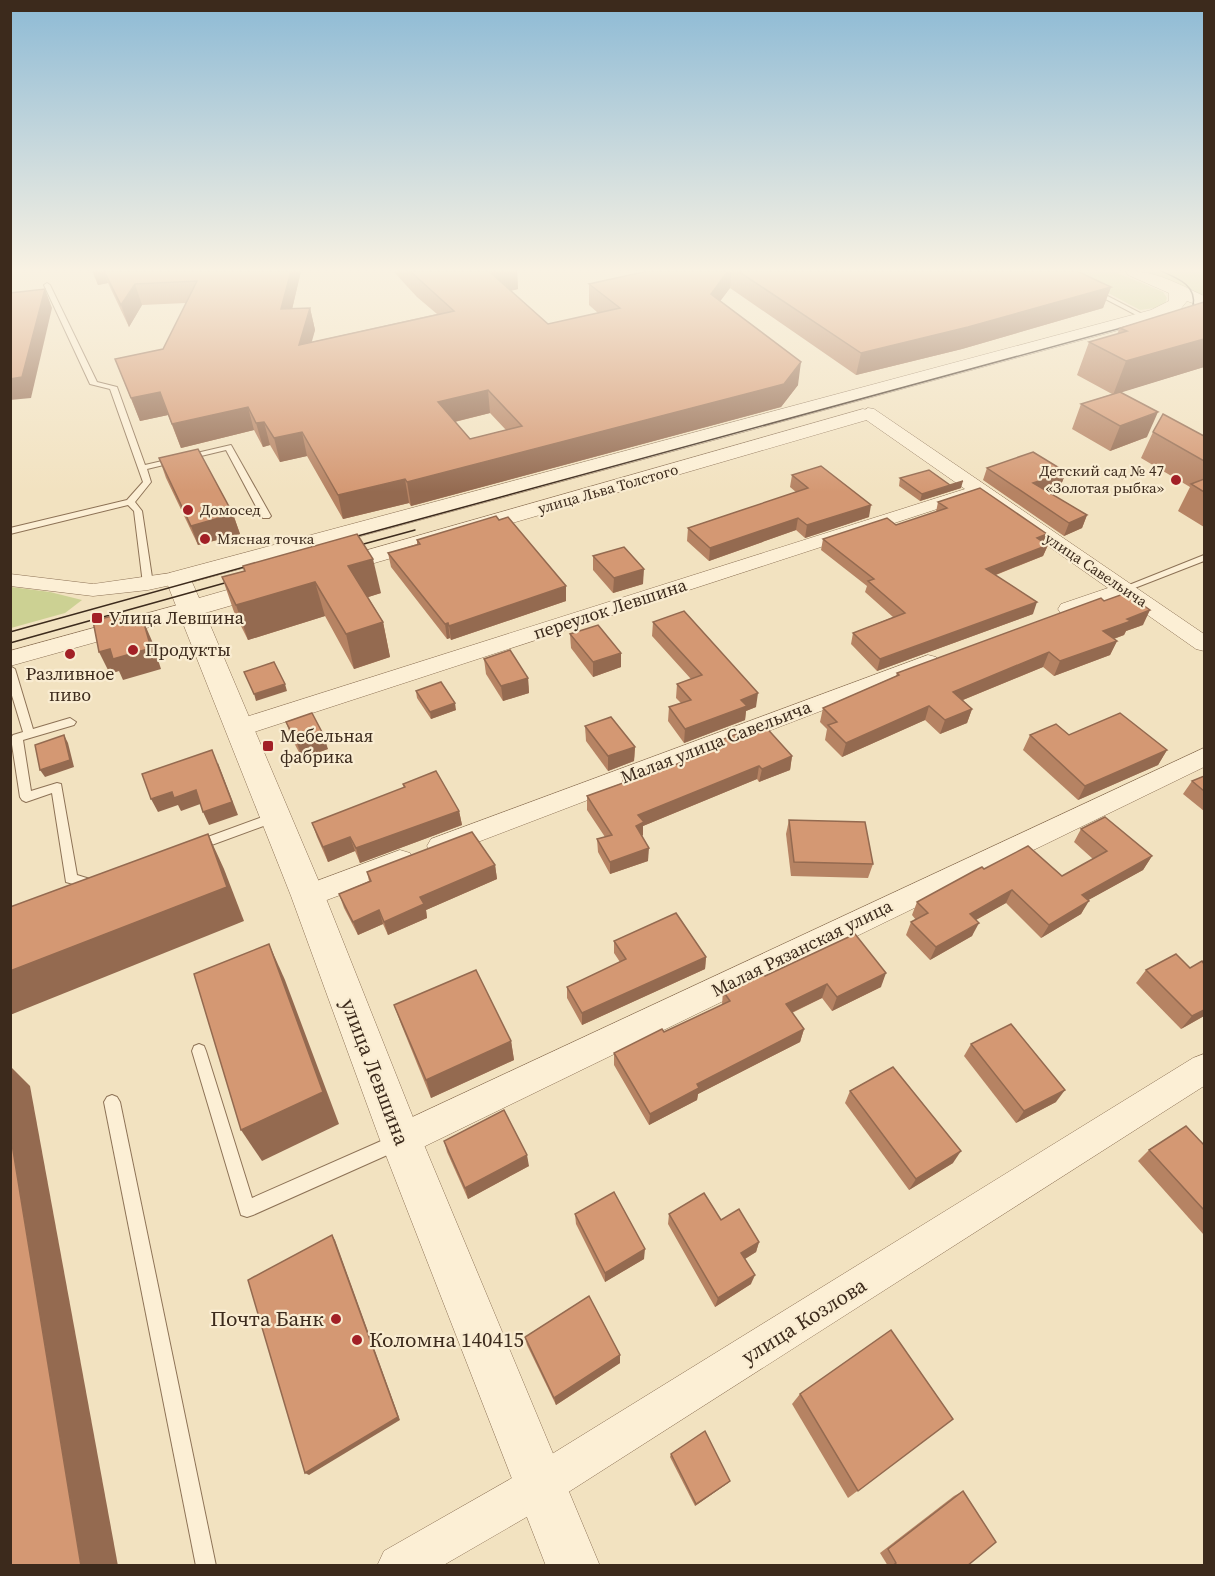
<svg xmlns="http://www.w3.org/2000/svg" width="1215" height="1576" font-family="'Source Serif 4',serif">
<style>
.green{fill:#ccd193}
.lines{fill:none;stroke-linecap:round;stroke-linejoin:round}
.service-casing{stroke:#8d7256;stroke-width:2}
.minor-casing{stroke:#8d7256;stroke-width:1}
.tertiary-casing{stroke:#8d7256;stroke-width:1}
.service{fill:#fcefd5;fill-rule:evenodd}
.minor{fill:#fcefd5;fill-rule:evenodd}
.tertiary{fill:#fcefd5;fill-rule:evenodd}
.tram{stroke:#3c2a1c;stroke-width:1.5}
.wall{fill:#b68363;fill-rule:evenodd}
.shaded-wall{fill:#946a50}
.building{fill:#d49873;stroke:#946a50;stroke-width:1.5;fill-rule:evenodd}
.poi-dot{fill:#a22026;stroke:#f9ecd1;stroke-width:2}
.labels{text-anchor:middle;stroke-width:4.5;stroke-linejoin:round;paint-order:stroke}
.far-poi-label{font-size:15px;fill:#3c2a1c;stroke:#f9ecd1;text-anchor:start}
.far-street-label{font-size:15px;fill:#3c2a1c;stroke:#f9ecd1}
.street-label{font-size:18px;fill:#3c2a1c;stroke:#f9ecd1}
.poi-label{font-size:18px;fill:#3c2a1c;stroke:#f9ecd1;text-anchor:start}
.near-street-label{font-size:21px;fill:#3c2a1c;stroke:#f9ecd1}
.near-poi-label{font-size:21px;fill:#3c2a1c;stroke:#f9ecd1;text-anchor:end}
</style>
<rect width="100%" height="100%" fill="#f2e2c0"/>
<g class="green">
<polygon points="1067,271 1113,271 1163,292 1167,298 1165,304 1155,308 1140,310"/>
<polygon points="1146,271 1204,271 1204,297"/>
<polygon points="11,587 50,592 82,600 65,613 11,628"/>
</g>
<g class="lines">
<g class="service-casing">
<g id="service">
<polygon points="47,283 50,285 97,382 117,387 145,465 231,445 271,516 269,518 263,518 261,516 226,450 147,469 151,482 135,502 142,511 153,584 151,586 148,587 143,584 134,511 128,505 10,534 10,528 127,500 143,482 110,389 90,384 44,285"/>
<polygon points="1094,289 1146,316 1147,317 1142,318 1092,292 1092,290"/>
<polygon points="1204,555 1204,561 1127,591 1124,592 1119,589"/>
<polygon points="10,666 15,669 33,729 70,718 76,722 74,725 23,740 31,791 57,783 61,784 77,875 90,879 97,877 102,878 104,882 102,886 90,889 66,882 52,793 26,802 22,800 20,797 11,738 13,735 23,732 10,689"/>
<polygon points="276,812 280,814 282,817 280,820 198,850 194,848 192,845 194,842"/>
<polygon points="199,1044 204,1046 206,1051 252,1198 397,1134 403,1136 405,1142 403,1148 253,1215 247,1217 241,1215 192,1051 194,1046"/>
<polygon points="112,1095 117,1097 120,1102 216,1566 196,1566 104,1102 107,1097"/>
</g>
</g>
<g class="minor-casing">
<g id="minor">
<polygon points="868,408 874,409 1204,634 1204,651 1196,649 1122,597 1077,614 1069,616 1061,614 1058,609 1061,604 1108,588 977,496 248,734 239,736 230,734 227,728 230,722 965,489 862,417 860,413"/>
<polygon points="178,572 185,574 188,578 185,582 148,590 93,596 10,586 10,574 93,584"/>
<polygon points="192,601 200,603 203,608 200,613 10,666 10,651"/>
<polygon points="928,655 936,657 939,662 936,667 449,853 440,857 431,853 427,846 431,839"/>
<polygon points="1204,748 1204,767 413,1152 401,1157 389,1152 384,1140 389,1128"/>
<polygon points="400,850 410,853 414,861 410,869 308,907 298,904 294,896 298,888"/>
<polygon points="1204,1054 1204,1086 556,1500 442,1566 377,1566 384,1551 526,1470 1193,1058"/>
</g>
</g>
<g class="tertiary-casing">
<g id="tertiary">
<path d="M1126,271C1157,271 1176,283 1204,296V307L1187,301L1179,311L1163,318L192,582L199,598L269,578L278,580L282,586L278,592L205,613L325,896L422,1140L600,1566H546L380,1140L291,896L165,578L169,573L1151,310L1169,301V293L1128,275Z"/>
<polygon points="863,409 870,411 873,415 870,419 340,573 331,576 322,573 318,568 322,563"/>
</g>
</g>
<use href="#service" class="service"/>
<use href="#minor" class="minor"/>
<use href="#tertiary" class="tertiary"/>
<g class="tram">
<path d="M1161,271C1177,278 1197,285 1193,306L1179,312"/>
<polyline points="343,540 1136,324"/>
<polyline points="349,548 415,530"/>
<polyline points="10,632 259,563"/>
<polyline points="10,643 239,579"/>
</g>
</g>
<g class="wall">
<path d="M92,271H301L292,309L310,308L315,330L311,342L437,314L417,297L393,271H517L518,289L511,291L548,324L598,313L589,305V284L648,271H1077L1111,287L1103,308L962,349L856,375L730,288L720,301L798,385L781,407L411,506L409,503L343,519L307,456L280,462L270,445L263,447L254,430L181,448L168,415L140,421L115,359L163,349L186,303L142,305L129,327L108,283L98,285ZM490,413L506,430L470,439L455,422Z"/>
<polygon points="1204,302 1204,367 1121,392 1147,437 1110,451 1072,429 1081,404 1112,394 1077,375 1089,342 1117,334 1120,328"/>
<polygon points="1153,432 1204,436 1204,527 1178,511 1190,487 1141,458"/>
<polygon points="159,458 233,514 240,534 198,545 166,478"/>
<polygon points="987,468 1066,472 1061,485 1045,490 1087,515 1082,528 1064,536 983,480"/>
<polygon points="792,475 869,517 805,538 796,530 709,561 687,541 688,528 796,492 790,487"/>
<polygon points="900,478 950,485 961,488 920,501 899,486"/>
<polygon points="938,502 1047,534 1043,542 1048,545 1043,556 996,575 1033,614 877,671 851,644 853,633 893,617 865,592 867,586 821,550 823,539 896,525 936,512"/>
<polygon points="417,540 566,601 451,640 450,638 447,639 391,567 388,553 417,544"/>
<polygon points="593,556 643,584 613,593 593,570"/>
<polygon points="243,566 381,593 368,597 383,622 390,657 354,669 325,616 248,640 234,612 222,577 244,571"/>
<polygon points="653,622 756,707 746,711 745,720 684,743 668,721 669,707 681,703 676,698 677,684 691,679 652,636"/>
<polygon points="1143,625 1126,631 1124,635 1114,639 1117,641 1110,655 1054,676 1043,667 963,700 972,709 967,723 940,734 925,720 842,757 825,740 827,729 820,722 823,708 896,676 897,673"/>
<polygon points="570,634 621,667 593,677 571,648"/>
<polygon points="484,659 528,678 529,693 503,701 486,674"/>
<polygon points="416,691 456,710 431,719 417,698"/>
<polygon points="286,722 328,749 302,758 291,737"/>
<polygon points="585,726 635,747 634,761 608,771 586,741"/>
<polygon points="1030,735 1167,750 1158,765 1078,800 1023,750"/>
<polygon points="700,748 792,756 790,770 759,782 757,779 643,826 643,835 642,836 648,861 610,874 598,852 597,839 605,837 587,810 587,796 622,783 622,777 655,773 699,756"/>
<polygon points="1204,776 1204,811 1183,794 1192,781"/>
<polygon points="403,784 459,811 462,825 360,863 355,851 328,862 317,837 312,823 404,788"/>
<polygon points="789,820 873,864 868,878 791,876 786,834"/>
<polygon points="1081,829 1152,856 1143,870 1088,900 1081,914 1041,938 1006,903 976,920 972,936 930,960 906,935 911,922 916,920 912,915 917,902 984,869 1062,876 1093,859 1074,842"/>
<polygon points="495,865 497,879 426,910 427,918 388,935 383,924 358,935 344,908 339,894 369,881 367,872"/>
<polygon points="614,941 706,957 705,969 582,1025 567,998 567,987 620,962 614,953"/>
<polygon points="1146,970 1204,1016 1181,1029 1136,983"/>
<polygon points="765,976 881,987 832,1011 822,998 792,1013 804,1029 800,1042 698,1094 697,1100 649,1125 614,1065 614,1053 664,1032 722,1005 723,991"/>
<polygon points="394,1005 511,1041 514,1060 431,1098 401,1024"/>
<polygon points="971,1044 1056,1102 1016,1123 964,1056"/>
<polygon points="850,1091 953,1163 909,1190 845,1103"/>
<polygon points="444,1141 529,1166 468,1199 447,1152"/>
<polygon points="1204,1145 1204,1235 1138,1161 1149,1150"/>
<polygon points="575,1214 644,1259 605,1282 576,1224"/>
<polygon points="669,1214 721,1220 759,1242 756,1252 745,1259 751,1284 715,1307 668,1224"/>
<polygon points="525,1337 620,1363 556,1405 527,1345"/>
<polygon points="800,1394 953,1419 848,1498 792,1404"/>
<polygon points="671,1454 730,1481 728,1483 695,1506 670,1457"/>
<polygon points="963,1491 967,1566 888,1566 880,1553 954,1496"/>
</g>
<g class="shaded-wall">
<polygon points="93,271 103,271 108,283 98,285"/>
<polygon points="291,271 301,271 287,331 281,309"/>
<polygon points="502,271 517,271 518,289 493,294 491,273"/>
<polygon points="728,271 731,271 730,288 710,315 711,294"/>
<polygon points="135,284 142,305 129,327 121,305"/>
<polygon points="1111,287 1103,308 962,349 856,375 861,353"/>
<polygon points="45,289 52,308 31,398 10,400 10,379"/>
<polygon points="310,308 315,330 305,367 299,345"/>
<polygon points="1204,339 1204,367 1113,395 1126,361"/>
<polygon points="801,362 798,385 781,407 411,506 407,482"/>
<polygon points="488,390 490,413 441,425 438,402"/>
<polygon points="160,392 168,415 140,421 131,398"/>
<polygon points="248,407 254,430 181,448 172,424"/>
<polygon points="1158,412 1147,437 1110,451 1120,426"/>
<polygon points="264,422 270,445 263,447 256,423"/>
<polygon points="302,432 307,456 280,462 274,438"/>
<polygon points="1066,472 1061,485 1028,496 1033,483"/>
<polygon points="405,479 409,503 343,519 338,495"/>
<polygon points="963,481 961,488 920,501 922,494"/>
<polygon points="871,505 869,517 805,538 807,525"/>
<polygon points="233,514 240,534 198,545 191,526"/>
<polygon points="1087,515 1082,528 1064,536 1069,523"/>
<polygon points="798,518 796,530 709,561 710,548"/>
<polygon points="1047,534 1042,545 1037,538"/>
<polygon points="1048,545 1043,556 982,580 986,569"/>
<polygon points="373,559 381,593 356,601 348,566"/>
<polygon points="644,569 643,584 613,593 614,578"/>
<polygon points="315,582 325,616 248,640 236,605"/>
<polygon points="566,586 566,601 451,640 449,626"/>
<polygon points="1037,602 1033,614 877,671 880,659"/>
<polygon points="1150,610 1143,625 1126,631 1124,635 1096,645 1103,631 1127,619"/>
<polygon points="143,620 152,641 161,669 123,680 119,671 110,674 99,652"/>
<polygon points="383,622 390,657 354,669 346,634"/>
<polygon points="448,623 450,638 447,639 445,624"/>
<polygon points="1117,641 1110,655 1054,676 1060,661"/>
<polygon points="1049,652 1043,667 948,706 953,692"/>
<polygon points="621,653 621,667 593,677 593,662"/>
<polygon points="528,678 529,693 503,701 501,686"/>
<polygon points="285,684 287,691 256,701 254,694"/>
<polygon points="758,693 756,707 746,711 745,720 684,743 685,729 741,700"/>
<polygon points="455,703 456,710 431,719 430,712"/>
<polygon points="929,706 925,720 842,757 846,743"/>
<polygon points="972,709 967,723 940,734 945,720"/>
<polygon points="323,734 328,749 302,758 297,743"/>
<polygon points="64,735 68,743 74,767 45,777 40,770"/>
<polygon points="635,747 634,761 608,771 608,756"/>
<polygon points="1167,750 1158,765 1078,800 1085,786"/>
<polygon points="792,756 790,770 759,782 762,769"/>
<polygon points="218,763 238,815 209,825 203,812"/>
<polygon points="759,766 757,779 643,826 643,835 635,839 636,826 638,815"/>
<polygon points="196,790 203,803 181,811 178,805 158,812 151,799 172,792"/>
<polygon points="459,811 462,825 360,863 356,848"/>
<polygon points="208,834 224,869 244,921 10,1015 10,971"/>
<polygon points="350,837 355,851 328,862 323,847"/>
<polygon points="649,848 648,861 610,874 610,862"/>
<polygon points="1152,856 1143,870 1074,908 1082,895"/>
<polygon points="495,865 497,879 426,910 427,918 388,935 384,922 420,897"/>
<polygon points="1012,890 1006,903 963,927 970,914"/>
<polygon points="1089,901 1081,914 1041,938 1049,925"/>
<polygon points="379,910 383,924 358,935 353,922"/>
<polygon points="979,923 972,936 930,960 936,947"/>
<polygon points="269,944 285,980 339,1124 262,1161 241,1130"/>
<polygon points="706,957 705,969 582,1025 582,1013"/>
<polygon points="886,973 881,987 832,1011 837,997"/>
<polygon points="827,984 822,998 782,1017 786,1004"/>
<polygon points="1204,1010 1204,1016 1181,1029 1192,1016"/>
<polygon points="804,1029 800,1042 698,1094 697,1100 649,1125 650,1114 697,1084"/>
<polygon points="511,1041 514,1060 431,1098 426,1080"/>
<polygon points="10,1066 30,1086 118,1566 81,1566 10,1132"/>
<polygon points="1065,1090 1056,1102 1016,1123 1024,1111"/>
<polygon points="961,1151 953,1163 909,1190 916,1179"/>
<polygon points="527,1155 529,1166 468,1199 465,1188"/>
<polygon points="332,1235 335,1240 400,1420 309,1475 305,1473"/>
<polygon points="759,1242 756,1252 738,1263 741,1253"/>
<polygon points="645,1249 644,1259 605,1282 605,1273"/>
<polygon points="755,1275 751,1284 715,1307 718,1298"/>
<polygon points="620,1355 620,1363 556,1405 554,1398"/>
<polygon points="730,1481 728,1483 695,1506 696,1504"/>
</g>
<g class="building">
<path d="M104,271H291L281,309L310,308L299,345L454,311L410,271H502L491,273L548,324L620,308L589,284L648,271H728L711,294L801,362L784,384L407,482L405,479L338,495L302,432L274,438L264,422L256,423L248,407L172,424L160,392L131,398L115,359L163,349L197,281L135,284L121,305ZM488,390L522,426L470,439L438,402Z"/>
<polygon points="738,271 1077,271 1111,287 968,327 861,353"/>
<polygon points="45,289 22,377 10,379 10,293"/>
<polygon points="1204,302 1204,339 1126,361 1089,342 1127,331 1120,328"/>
<polygon points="1120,392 1158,412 1120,426 1081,404"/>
<polygon points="1163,414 1204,436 1204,461 1153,432"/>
<polygon points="198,449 233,514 191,526 159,458"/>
<polygon points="1033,452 1066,472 1033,483 1087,515 1069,523 987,468"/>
<polygon points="821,466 871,505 807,525 798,518 710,548 688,528 808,488 792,475"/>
<polygon points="929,470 950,485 963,481 922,494 900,478"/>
<polygon points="1204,479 1204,492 1191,484"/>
<polygon points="980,488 1047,534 1037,538 1048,545 986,569 1037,602 880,659 853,633 905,613 868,581 874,579 823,539 887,518 896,525 947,508 938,502"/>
<polygon points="496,516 499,520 508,517 566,586 449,626 448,623 445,624 388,553 420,544 417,540"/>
<polygon points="357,534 373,559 348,566 383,622 346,634 315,582 236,605 222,577 245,571 243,566"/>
<polygon points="624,547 644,569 614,578 593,556"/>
<polygon points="1126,593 1150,610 1127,619 1131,621 1103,631 1117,641 1060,661 1049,652 953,692 972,709 945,720 929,706 846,743 828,725 837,722 823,708 899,675 897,673 1101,598 1104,601"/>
<polygon points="684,611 758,693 741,700 747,706 685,729 669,707 691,700 677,684 702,675 653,622"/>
<polygon points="123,613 126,624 143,620 151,648 113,659 110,649 99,652 93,621"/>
<polygon points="598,625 621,653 593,662 570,634"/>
<polygon points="510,650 528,678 501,686 484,659"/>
<polygon points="274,662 285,684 254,694 244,672"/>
<polygon points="441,682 455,703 430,712 416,691"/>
<polygon points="312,713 323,734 297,743 286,722"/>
<polygon points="1120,713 1167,750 1085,786 1030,735 1056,724 1069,735"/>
<polygon points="611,717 635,747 608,756 585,726"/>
<polygon points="763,724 792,756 762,769 759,766 638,815 644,822 636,826 649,848 610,862 597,839 612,835 587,796 626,782 622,777 650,767 655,773 704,753 700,748"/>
<polygon points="64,735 70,760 40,770 35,745"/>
<polygon points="212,750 232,802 203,812 196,790 174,798 172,792 151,799 142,774"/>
<polygon points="436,771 459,811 356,848 350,837 323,847 312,823 405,787 403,784"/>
<polygon points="1204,776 1204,791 1192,781"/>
<polygon points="1105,817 1152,856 1082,895 1089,901 1049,925 1012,890 970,914 979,923 936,947 911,922 928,913 917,902 974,871 982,867 984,869 1028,846 1062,876 1107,851 1081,829"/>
<polygon points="789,820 865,822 873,864 794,862"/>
<polygon points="472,832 495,865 420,897 424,904 384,922 379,910 353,922 339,894 371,881 367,872"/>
<polygon points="208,834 227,887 10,971 10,907"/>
<polygon points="676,913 706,957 582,1013 567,987 626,959 614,941"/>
<polygon points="855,934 886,973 837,997 827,984 786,1004 804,1029 697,1084 699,1088 650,1114 614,1053 662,1029 664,1032 730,1001 723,991 763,973 765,976"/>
<polygon points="269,944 323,1092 241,1130 194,974"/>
<polygon points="1176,954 1190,968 1202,961 1204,964 1204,1010 1192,1016 1146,970"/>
<polygon points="476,970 511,1041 426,1080 394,1005"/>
<polygon points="1011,1024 1065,1090 1024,1111 971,1044"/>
<polygon points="893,1067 961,1151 916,1179 850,1091"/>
<polygon points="504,1110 527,1155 465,1188 444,1141"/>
<polygon points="1186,1126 1204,1145 1204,1210 1149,1150"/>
<polygon points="10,1132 81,1566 10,1566"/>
<polygon points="614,1192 645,1249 605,1273 575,1214"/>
<polygon points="704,1193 721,1220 739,1209 759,1242 741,1253 755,1275 718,1298 669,1214"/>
<polygon points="332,1235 398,1417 305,1473 248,1280"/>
<polygon points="589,1296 620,1355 554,1398 525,1337"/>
<polygon points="891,1330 953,1419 858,1491 800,1394"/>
<polygon points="705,1431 730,1481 696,1504 671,1454"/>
<polygon points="963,1491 996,1542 967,1566 892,1566 896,1563 888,1549"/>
</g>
<linearGradient id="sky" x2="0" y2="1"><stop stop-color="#8dbad5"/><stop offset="0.55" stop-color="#f9f2e3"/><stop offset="1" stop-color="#f9f2e3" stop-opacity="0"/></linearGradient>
<rect width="1215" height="492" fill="url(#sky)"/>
<g class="poi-dot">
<circle cx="1176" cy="480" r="6"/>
<circle cx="188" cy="510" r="6"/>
<circle cx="205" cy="539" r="6"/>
<rect x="91" y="612" width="12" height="12" rx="3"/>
<circle cx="133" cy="650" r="6"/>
<circle cx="70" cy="654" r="6"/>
<rect x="262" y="740" width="12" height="12" rx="3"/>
<circle cx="336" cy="1319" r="6"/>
<circle cx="357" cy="1340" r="6"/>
</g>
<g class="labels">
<g class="far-poi-label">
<text x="1164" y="476" text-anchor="end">Детский сад № 47<tspan x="1164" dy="17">«Золотая рыбка»</tspan></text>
<text x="200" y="515">Домосед</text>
<text x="217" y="544">Мясная точка</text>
</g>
<g class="far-street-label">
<text transform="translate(608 489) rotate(-16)" y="5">улица Льва Толстого</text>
<text transform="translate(1096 570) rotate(34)" y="5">улица Савельича</text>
</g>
<g class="street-label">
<text transform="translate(610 609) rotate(-18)" y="6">переулок Левшина</text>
<text transform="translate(716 742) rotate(-21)" y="6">Малая улица Савельича</text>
<text transform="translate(802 948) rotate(-26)" y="6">Малая Рязанская улица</text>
</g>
<g class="poi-label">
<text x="109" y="624">Улица Левшина</text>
<text x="145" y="656">Продукты</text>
<text x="70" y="680" text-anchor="middle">Разливное<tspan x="70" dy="21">пиво</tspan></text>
<text x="280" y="742">Мебельная<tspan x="280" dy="21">фабрика</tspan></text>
</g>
<g class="near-street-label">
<text transform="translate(375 1072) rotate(69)" y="7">улица Левшина</text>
<text transform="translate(804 1321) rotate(-32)" y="7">улица Козлова</text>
</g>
<g class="near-poi-label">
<text x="324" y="1326">Почта Банк</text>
<text x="369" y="1347" text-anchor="start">Коломна 140415</text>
</g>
</g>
<rect width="1215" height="1576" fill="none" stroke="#3c2a1c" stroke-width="24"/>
</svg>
